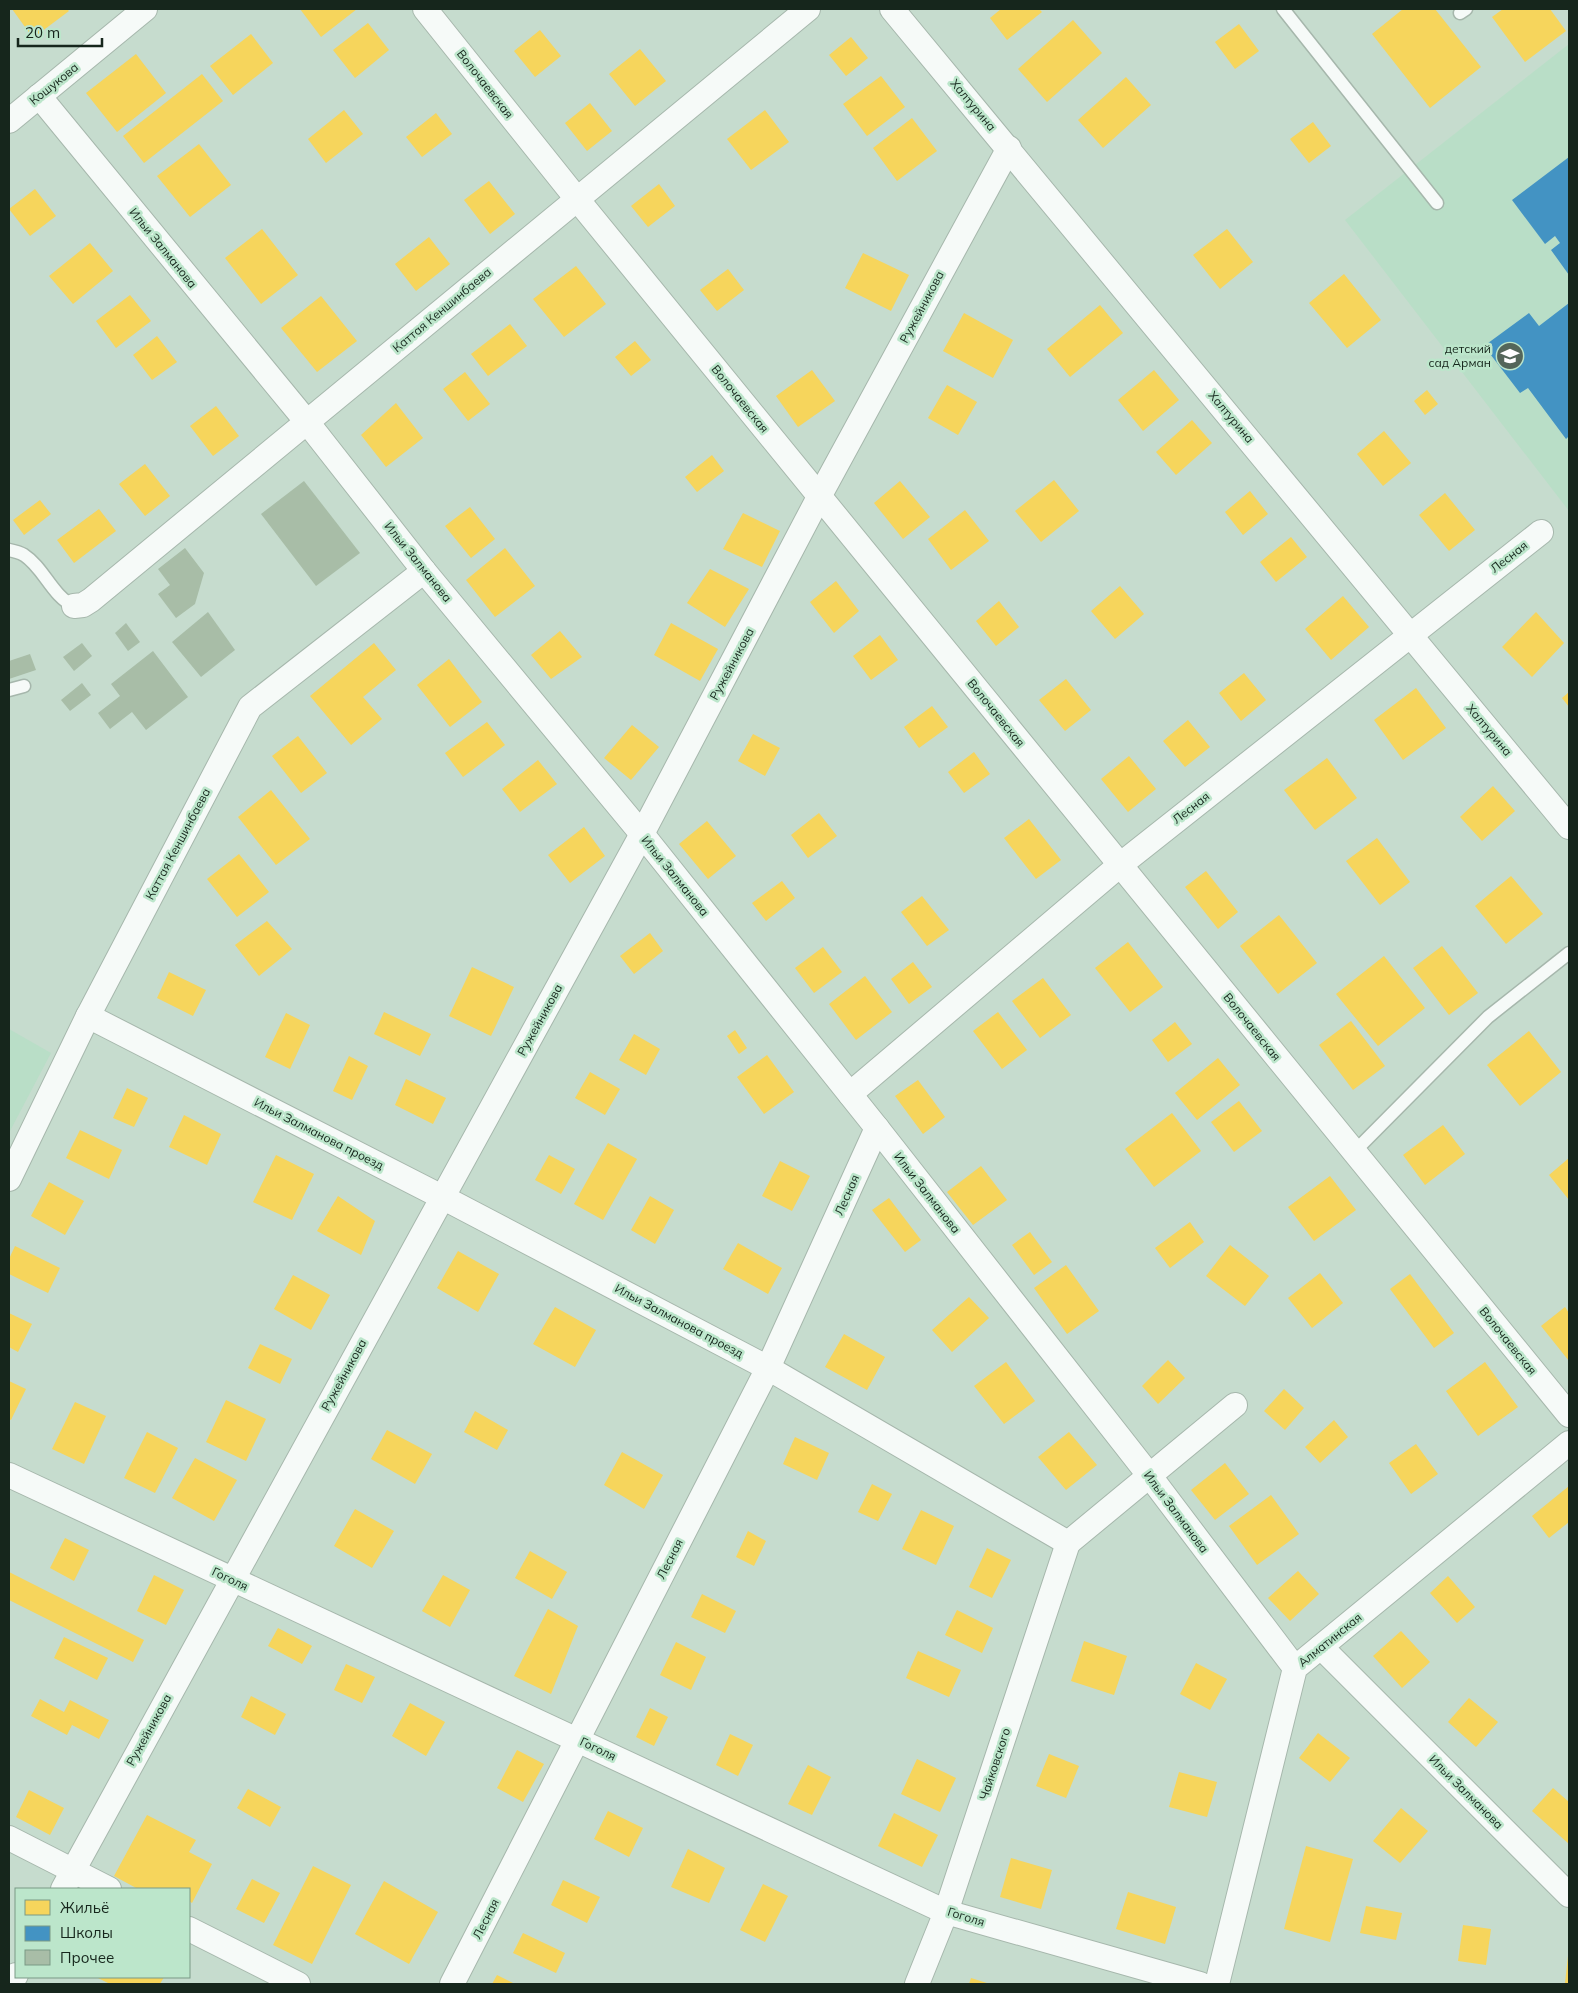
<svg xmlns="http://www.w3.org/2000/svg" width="1578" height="1993" font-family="Mulish,sans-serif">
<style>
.built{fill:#b9dec7}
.homes{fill:#f6d55c}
.schools{fill:#4393c3}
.building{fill:#a8bda7}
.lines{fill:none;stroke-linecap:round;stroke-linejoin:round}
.service-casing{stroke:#a6b7ac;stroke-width:15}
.minor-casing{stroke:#a6b7ac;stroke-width:26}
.service{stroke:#f6faf8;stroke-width:12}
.minor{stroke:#f6faf8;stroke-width:24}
.labels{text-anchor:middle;stroke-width:5;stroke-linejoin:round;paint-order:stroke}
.street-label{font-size:12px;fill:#16261c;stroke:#bce6cb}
.poi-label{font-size:12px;fill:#16261c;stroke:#bce6cb;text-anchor:end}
</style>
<rect width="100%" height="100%" fill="#c6dcce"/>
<g class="built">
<polygon points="1569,44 1569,511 1345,220"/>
<polygon points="9,1029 51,1053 9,1133"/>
</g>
<g class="homes">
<polygon points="12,9 67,9 69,11 33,38"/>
<polygon points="300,9 357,9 321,37"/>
<polygon points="1001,9 1039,9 1042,12 1007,40 990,18"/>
<polygon points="1403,9 1435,9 1481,67 1430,108 1372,34"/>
<polygon points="1503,9 1550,9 1566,31 1525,62 1492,17"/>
<polygon points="1073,20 1102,53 1047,102 1018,69"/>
<polygon points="368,23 389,50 355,78 333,50"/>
<polygon points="1239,24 1259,51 1235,69 1215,42"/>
<polygon points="540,30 561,56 535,77 514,51"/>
<polygon points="251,34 273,63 233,95 210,66"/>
<polygon points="851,37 868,58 846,76 829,55"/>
<polygon points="640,49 666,81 635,106 609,74"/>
<polygon points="136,54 166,93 117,132 86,93"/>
<polygon points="202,74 223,101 144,163 123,136"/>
<polygon points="881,76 905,107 867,136 843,104"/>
<polygon points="1126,77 1151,105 1103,148 1078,120"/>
<polygon points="590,103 612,131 587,151 565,123"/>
<polygon points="344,110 363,134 326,163 308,139"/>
<polygon points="765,110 789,142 751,170 727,139"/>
<polygon points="436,113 452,134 422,157 406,137"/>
<polygon points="912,118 937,151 897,181 873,148"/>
<polygon points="1313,122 1331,146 1309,163 1290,139"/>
<polygon points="199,144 231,185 190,217 157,176"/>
<polygon points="489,181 515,214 490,234 464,200"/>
<polygon points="659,184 675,206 648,227 631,206"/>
<polygon points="35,189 56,216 30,236 9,209"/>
<polygon points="262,229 298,275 261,304 225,258"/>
<polygon points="1227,229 1253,262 1220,289 1193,255"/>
<polygon points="429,237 450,264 416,291 395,264"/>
<polygon points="90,243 113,271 73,304 49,276"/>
<polygon points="863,253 909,275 891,311 845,288"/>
<polygon points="576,266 606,304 564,337 533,299"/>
<polygon points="728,269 744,290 717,311 700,290"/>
<polygon points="1344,274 1381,320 1347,348 1309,303"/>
<polygon points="130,295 151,321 116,348 96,321"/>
<polygon points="321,296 357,341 317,372 281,328"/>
<polygon points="1100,305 1123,333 1070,377 1047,349"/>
<polygon points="964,313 1013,340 993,378 943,351"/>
<polygon points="510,324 527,346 488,376 471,354"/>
<polygon points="157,336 177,362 152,380 133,355"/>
<polygon points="635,341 651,360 631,376 615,357"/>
<polygon points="812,370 835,401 798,427 776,396"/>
<polygon points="1154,370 1179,400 1143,431 1118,400"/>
<polygon points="465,372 490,404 468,421 443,389"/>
<polygon points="947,385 977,402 958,435 928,418"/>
<polygon points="1427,390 1438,404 1425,415 1414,401"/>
<polygon points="396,403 423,438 386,467 361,435"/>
<polygon points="216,406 239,436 213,456 190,426"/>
<polygon points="1192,420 1212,443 1176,475 1156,452"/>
<polygon points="1384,431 1411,463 1383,486 1357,454"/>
<polygon points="712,455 724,471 697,492 685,477"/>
<polygon points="145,464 170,496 145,516 119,484"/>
<polygon points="1054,480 1079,511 1041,542 1015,511"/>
<polygon points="900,481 930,517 903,539 874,503"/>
<polygon points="1250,491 1268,514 1243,535 1225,512"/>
<polygon points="1445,493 1475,530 1449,551 1419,515"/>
<polygon points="40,500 51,514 24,535 13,520"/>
<polygon points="470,507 495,539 471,558 445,526"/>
<polygon points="99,509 116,531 74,563 57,540"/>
<polygon points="965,510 989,541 951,570 928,539"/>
<polygon points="743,513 780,531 762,567 723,549"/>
<polygon points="1291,537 1307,557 1276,582 1260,562"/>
<polygon points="505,548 535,586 495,617 466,580"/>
<polygon points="710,569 749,589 725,627 687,603"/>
<polygon points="836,581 859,611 834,633 810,602"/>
<polygon points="1120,586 1144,614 1115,639 1091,611"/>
<polygon points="1343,596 1369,627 1331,660 1305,629"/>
<polygon points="999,601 1019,627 996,646 976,621"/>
<polygon points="1536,612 1564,643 1532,677 1502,647"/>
<polygon points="671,623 718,649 700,681 654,655"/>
<polygon points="560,631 582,657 551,679 531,655"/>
<polygon points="880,635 898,660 871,680 853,656"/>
<polygon points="374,643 396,670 363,697 382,719 351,745 310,696"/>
<polygon points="449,659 482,702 450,727 417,685"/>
<polygon points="1244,673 1266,700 1241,721 1219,693"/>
<polygon points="1066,679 1091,710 1065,731 1039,700"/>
<polygon points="1416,688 1446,728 1403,760 1374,720"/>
<polygon points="1569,692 1569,707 1562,698"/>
<polygon points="932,706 948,727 919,748 904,727"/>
<polygon points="1188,720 1210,747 1185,767 1163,741"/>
<polygon points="487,722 505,745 463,777 445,753"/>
<polygon points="632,725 659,747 631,780 604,758"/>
<polygon points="753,734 780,748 765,776 738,761"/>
<polygon points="298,736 327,773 301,793 272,756"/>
<polygon points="974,752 990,774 964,793 948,772"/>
<polygon points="1129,756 1156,789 1128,812 1101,779"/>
<polygon points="1327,758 1357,798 1315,830 1284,790"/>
<polygon points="538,760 557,784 520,812 502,789"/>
<polygon points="1493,786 1515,811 1482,841 1460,817"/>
<polygon points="271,790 310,839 276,865 238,817"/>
<polygon points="819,813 837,836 808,858 791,835"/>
<polygon points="1029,819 1061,860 1036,879 1004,838"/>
<polygon points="707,821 736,856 708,879 679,844"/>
<polygon points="584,827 605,856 570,883 548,855"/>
<polygon points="1377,838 1410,882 1380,905 1346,861"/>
<polygon points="239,854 269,892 237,917 207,879"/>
<polygon points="1206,871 1238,912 1218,929 1185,887"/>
<polygon points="1511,876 1543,914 1506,944 1475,906"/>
<polygon points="782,881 795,898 766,921 752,903"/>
<polygon points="922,896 949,930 927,946 901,912"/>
<polygon points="1279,915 1317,963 1278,994 1240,946"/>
<polygon points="267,921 292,949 259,976 235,945"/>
<polygon points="650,933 663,951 634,974 620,956"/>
<polygon points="1128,942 1163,987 1130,1012 1095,968"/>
<polygon points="1442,946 1478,993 1449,1015 1413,968"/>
<polygon points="823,947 842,972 814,993 795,968"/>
<polygon points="1384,956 1425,1008 1378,1046 1336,994"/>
<polygon points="913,962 932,987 909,1004 891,979"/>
<polygon points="472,967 514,987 491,1036 449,1016"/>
<polygon points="169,972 206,990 193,1016 157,998"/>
<polygon points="865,976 892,1012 856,1040 829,1004"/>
<polygon points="1043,978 1071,1015 1040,1038 1012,1001"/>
<polygon points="384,1012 431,1034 420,1056 374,1034"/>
<polygon points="998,1012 1027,1050 1002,1069 973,1031"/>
<polygon points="286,1013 310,1025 290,1069 265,1057"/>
<polygon points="1351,1021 1385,1066 1353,1090 1319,1045"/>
<polygon points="1175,1022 1192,1044 1168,1062 1152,1040"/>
<polygon points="735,1030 747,1048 739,1054 727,1036"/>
<polygon points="1529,1031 1561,1072 1520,1106 1487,1065"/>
<polygon points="634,1034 660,1049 646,1075 619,1060"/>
<polygon points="767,1055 794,1092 764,1114 737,1077"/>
<polygon points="349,1056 368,1066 352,1100 333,1091"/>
<polygon points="1218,1058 1240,1085 1197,1120 1175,1093"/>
<polygon points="590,1072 620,1089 605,1115 575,1098"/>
<polygon points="406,1079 446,1098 433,1124 395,1105"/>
<polygon points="918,1080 945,1117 923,1134 895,1096"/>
<polygon points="127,1088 148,1098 134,1127 113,1118"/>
<polygon points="1239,1101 1262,1131 1234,1152 1211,1122"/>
<polygon points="1172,1113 1201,1151 1154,1187 1125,1149"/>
<polygon points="184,1115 221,1134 207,1165 169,1147"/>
<polygon points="1443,1125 1465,1154 1425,1185 1403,1155"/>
<polygon points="80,1130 122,1150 109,1179 66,1158"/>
<polygon points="608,1143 637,1159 603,1220 574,1204"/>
<polygon points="276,1155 314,1174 292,1220 253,1202"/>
<polygon points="549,1155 575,1169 561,1194 535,1180"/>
<polygon points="1569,1158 1569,1200 1549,1175"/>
<polygon points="780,1161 810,1176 792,1211 762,1196"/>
<polygon points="981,1166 1007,1200 973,1225 947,1192"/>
<polygon points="1330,1176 1356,1210 1314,1241 1288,1207"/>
<polygon points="49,1182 84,1201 65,1235 31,1216"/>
<polygon points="338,1196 375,1221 361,1255 317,1231"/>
<polygon points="650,1196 674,1210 655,1244 631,1230"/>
<polygon points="889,1198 921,1240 905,1252 872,1210"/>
<polygon points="1190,1222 1204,1242 1170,1268 1155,1248"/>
<polygon points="1030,1232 1052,1262 1034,1275 1012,1245"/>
<polygon points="738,1243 782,1268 768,1294 723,1269"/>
<polygon points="1230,1245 1269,1276 1245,1306 1206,1276"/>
<polygon points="15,1246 60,1268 48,1293 9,1274 9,1259"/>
<polygon points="458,1251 499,1274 478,1312 437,1288"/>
<polygon points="1066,1265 1099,1311 1067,1334 1034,1288"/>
<polygon points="1320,1273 1343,1303 1312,1328 1288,1298"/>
<polygon points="1410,1274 1454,1333 1434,1348 1390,1289"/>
<polygon points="293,1275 330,1295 311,1330 274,1309"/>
<polygon points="969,1297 989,1318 952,1352 932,1330"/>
<polygon points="555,1307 596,1330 575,1367 533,1344"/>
<polygon points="1565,1307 1569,1313 1569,1361 1541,1326"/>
<polygon points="9,1313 32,1324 18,1352 9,1347"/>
<polygon points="844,1334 885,1357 867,1390 825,1367"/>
<polygon points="260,1344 292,1359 280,1384 248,1368"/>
<polygon points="1168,1360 1185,1378 1158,1404 1142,1386"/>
<polygon points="1006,1362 1035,1401 1004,1424 974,1386"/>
<polygon points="1485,1362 1518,1407 1478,1436 1446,1391"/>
<polygon points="9,1381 26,1389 11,1420 9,1419"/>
<polygon points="1284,1389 1304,1408 1285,1430 1264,1411"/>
<polygon points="226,1400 266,1419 246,1461 206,1442"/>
<polygon points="75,1402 106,1416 84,1464 52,1449"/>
<polygon points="475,1411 508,1430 497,1450 464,1432"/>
<polygon points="1334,1420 1348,1437 1320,1463 1305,1447"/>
<polygon points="387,1430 432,1454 415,1484 371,1459"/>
<polygon points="147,1432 178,1448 155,1493 124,1478"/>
<polygon points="1069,1432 1097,1465 1066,1490 1038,1457"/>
<polygon points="795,1437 829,1453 817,1480 783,1464"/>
<polygon points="1416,1444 1438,1474 1411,1494 1389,1463"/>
<polygon points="622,1452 663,1475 644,1509 604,1485"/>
<polygon points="195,1458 237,1480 214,1521 172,1498"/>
<polygon points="1225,1463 1249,1494 1215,1520 1191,1490"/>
<polygon points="872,1484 892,1494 878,1521 858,1512"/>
<polygon points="1569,1486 1569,1522 1549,1538 1532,1516"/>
<polygon points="1271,1495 1299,1534 1257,1565 1229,1526"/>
<polygon points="355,1509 394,1531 372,1568 334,1546"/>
<polygon points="921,1510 954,1526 936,1565 902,1549"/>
<polygon points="748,1531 766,1541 754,1566 736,1557"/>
<polygon points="65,1538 89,1550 74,1581 50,1568"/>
<polygon points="987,1548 1011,1560 992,1598 969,1587"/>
<polygon points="530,1551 567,1572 552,1599 515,1578"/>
<polygon points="1298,1571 1319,1594 1290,1621 1268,1598"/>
<polygon points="9,1572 144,1640 133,1662 9,1600"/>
<polygon points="154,1575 184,1590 166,1625 137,1611"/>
<polygon points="443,1575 470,1590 450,1627 422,1611"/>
<polygon points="1448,1576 1475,1607 1457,1623 1430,1593"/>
<polygon points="702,1594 736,1611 725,1633 691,1617"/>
<polygon points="548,1609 578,1626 551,1694 514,1676"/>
<polygon points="957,1610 993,1628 982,1653 945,1635"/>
<polygon points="278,1628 312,1646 302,1664 268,1646"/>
<polygon points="1401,1631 1430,1662 1402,1688 1373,1656"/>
<polygon points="64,1637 108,1658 97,1680 54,1658"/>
<polygon points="1084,1641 1127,1656 1114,1695 1071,1681"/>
<polygon points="676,1642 706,1657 691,1690 660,1675"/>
<polygon points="918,1651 961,1670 949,1697 906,1678"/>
<polygon points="1196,1663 1227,1679 1210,1710 1180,1694"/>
<polygon points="346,1664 375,1677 362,1703 334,1690"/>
<polygon points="251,1696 286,1714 275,1735 241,1717"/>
<polygon points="1469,1698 1498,1722 1476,1747 1448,1722"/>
<polygon points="40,1699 64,1712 70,1700 109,1720 99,1739 72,1725 67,1735 31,1716"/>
<polygon points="410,1703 445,1722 426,1756 392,1736"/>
<polygon points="650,1708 668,1717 654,1746 636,1737"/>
<polygon points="1318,1733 1350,1758 1330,1782 1299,1758"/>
<polygon points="730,1734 753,1745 738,1776 716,1765"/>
<polygon points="517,1750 544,1764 523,1802 497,1788"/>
<polygon points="1049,1754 1079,1766 1066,1798 1036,1786"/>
<polygon points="917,1759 956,1778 940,1812 901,1794"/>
<polygon points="808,1765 831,1777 812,1815 788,1804"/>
<polygon points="1179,1772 1217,1782 1207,1817 1169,1807"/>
<polygon points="1553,1788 1569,1802 1569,1844 1532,1811"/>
<polygon points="248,1789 281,1807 270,1827 237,1808"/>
<polygon points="29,1790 64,1808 50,1835 16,1817"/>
<polygon points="1401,1808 1428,1831 1400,1863 1373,1841"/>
<polygon points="608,1811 643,1828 629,1857 594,1839"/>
<polygon points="894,1813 938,1835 922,1867 878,1846"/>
<polygon points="147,1815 196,1840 189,1852 212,1864 192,1903 189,1901 189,1889 138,1889 114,1876"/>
<polygon points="1306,1846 1353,1859 1330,1942 1284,1929"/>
<polygon points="688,1849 725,1868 709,1903 671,1887"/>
<polygon points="1011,1858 1052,1870 1041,1909 1000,1897"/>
<polygon points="313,1866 351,1885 312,1964 273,1945"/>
<polygon points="252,1879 280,1893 264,1923 236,1909"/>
<polygon points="563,1880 600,1897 587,1923 551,1905"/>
<polygon points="384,1881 438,1912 409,1964 355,1934"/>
<polygon points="763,1884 788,1896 765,1942 740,1930"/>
<polygon points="1128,1892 1176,1907 1165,1944 1116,1929"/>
<polygon points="1366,1906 1402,1913 1396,1940 1360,1933"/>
<polygon points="1463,1925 1491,1929 1486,1965 1458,1961"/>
<polygon points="523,1933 565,1953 556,1973 513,1953"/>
<polygon points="1568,1956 1569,1956 1569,1983 1565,1983"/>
<polygon points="497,1975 515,1984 492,1984"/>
<polygon points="96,1977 164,1977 160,1984 110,1984"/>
<polygon points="971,1978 990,1984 969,1984"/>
</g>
<g class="schools">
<polygon points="1569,157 1569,275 1551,250 1560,243 1555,236 1545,244 1512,200"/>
<polygon points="1569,303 1569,436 1566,439 1528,388 1520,393 1484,346 1529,313 1539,326"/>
</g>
<g class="building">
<polygon points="304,481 360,553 316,586 261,514"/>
<polygon points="185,548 204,573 195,604 176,618 158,594 170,585 158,569"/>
<polygon points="208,612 235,650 201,677 172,642"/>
<polygon points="126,623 140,642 128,651 115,633"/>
<polygon points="82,643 92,656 74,671 63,657"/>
<polygon points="153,651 188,697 146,730 132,712 110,729 98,713 120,696 111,684"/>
<polygon points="30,654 36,670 9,679 9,661"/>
<polygon points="82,683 91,695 70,711 61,700"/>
</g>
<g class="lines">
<g class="service-casing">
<g id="service">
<polyline points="1283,9 1437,203"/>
<polyline points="1460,13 1466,9"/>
<path d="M9,550C14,551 19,552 24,555C44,568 52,596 74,606"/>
<polyline points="9,690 24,686"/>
<polyline points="1354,1152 1488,1017 1569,953"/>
</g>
</g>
<g class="minor-casing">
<g id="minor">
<polyline points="425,9 577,199 1569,1415"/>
<polyline points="892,9 1569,827"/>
<polyline points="39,96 307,422 424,571 642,834 877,1128 1149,1475 1295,1668"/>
<polyline points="9,121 145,9"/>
<polyline points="74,606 83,605 91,600 808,9"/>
<polyline points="88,1016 442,1197 768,1368 1068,1543"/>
<polyline points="850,1094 1120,865 1541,532"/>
<polyline points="9,1179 88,1016 250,707 424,571"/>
<polyline points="9,1475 946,1912 1200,1984"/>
<polyline points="1068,1543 1235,1405"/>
<polyline points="1321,1647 1569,1895"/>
<polyline points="9,1838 109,1889"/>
<polyline points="63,1889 642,834 819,497 1009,148"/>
<polyline points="189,1929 298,1984"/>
<polyline points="11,1984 16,1975"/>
<polyline points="452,1984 768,1368 877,1128"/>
<polyline points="917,1984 946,1912 1068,1543"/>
<polyline points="1217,1984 1295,1668 1569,1443"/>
</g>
</g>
<use href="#service" class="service"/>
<use href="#minor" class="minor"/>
</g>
<defs>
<g id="school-disc" transform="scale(1.4375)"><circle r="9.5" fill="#54665a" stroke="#bce6cb"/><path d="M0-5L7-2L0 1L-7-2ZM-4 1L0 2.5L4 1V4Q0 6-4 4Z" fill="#fff"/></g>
</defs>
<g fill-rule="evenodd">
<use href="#school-disc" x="1510" y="356"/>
</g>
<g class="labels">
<g class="street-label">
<text transform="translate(54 84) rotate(-39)" y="4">Кошукова</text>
<text transform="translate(485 84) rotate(52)" y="4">Волочаевская</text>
<text transform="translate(973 105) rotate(50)" y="4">Халтурина</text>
<text transform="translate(163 248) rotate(51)" y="4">Ильи Залманова</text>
<text transform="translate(922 307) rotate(-62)" y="4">Ружейникова</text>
<text transform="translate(442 310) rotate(-40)" y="4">Каттая Кеншинбаева</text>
<text transform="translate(740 399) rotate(51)" y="4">Волочаевская</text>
<text transform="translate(1231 417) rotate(50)" y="4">Халтурина</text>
<text transform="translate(1509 557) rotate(-38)" y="4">Лесная</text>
<text transform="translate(418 562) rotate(51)" y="4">Ильи Залманова</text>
<text transform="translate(732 664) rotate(-62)" y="4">Ружейникова</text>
<text transform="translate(996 713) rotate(51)" y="4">Волочаевская</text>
<text transform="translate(1489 730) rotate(50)" y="4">Халтурина</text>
<text transform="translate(1191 808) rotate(-38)" y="4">Лесная</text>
<text transform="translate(178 844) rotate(-62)" y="4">Каттая Кеншинбаева</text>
<text transform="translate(675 876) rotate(51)" y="4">Ильи Залманова</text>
<text transform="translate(540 1020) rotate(-61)" y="4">Ружейникова</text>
<text transform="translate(1252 1027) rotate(51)" y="4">Волочаевская</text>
<text transform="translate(319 1134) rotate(27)" y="4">Ильи Залманова проезд</text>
<text transform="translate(927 1193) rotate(52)" y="4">Ильи Залманова</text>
<text transform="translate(847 1195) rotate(-66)" y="4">Лесная</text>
<text transform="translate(679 1321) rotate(28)" y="4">Ильи Залманова проезд</text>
<text transform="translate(1508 1341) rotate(51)" y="4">Волочаевская</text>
<text transform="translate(344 1375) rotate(-61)" y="4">Ружейникова</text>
<text transform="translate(1176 1512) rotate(53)" y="4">Ильи Залманова</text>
<text transform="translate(670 1559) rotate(-63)" y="4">Лесная</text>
<text transform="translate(230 1579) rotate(25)" y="4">Гоголя</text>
<text transform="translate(1330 1640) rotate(-39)" y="4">Алматинская</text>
<text transform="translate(149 1730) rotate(-61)" y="4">Ружейникова</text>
<text transform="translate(598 1749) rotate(25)" y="4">Гоголя</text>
<text transform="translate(995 1764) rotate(-72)" y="4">Чайковского</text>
<text transform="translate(1466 1792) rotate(45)" y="4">Ильи Залманова</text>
<text transform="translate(966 1917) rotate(17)" y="4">Гоголя</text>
<text transform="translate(486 1919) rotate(-63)" y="4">Лесная</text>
</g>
<g class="poi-label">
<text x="1491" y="353">детский<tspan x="1491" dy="14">сад Арман</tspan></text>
</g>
</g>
<rect width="1578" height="1993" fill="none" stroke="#16261c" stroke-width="20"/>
<rect x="15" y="1888" width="175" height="90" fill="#bce6cb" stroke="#7a9985"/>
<rect x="25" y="1900" width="25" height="15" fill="#f6d55c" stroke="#7a9985"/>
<text x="60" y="1913" font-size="15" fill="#16261c">Жильё</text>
<rect x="25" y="1926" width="25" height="15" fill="#4393c3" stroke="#7a9985"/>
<text x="60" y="1938" font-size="15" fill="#16261c">Школы</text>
<rect x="25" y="1950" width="25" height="15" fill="#a8bda7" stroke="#7a9985"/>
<text x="60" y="1963" font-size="15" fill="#16261c">Прочее</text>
<path d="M18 38v8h84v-8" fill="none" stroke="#16261c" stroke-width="2.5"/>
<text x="25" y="38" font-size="15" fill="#16261c" stroke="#bce6cb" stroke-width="4" paint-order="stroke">20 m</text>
</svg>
